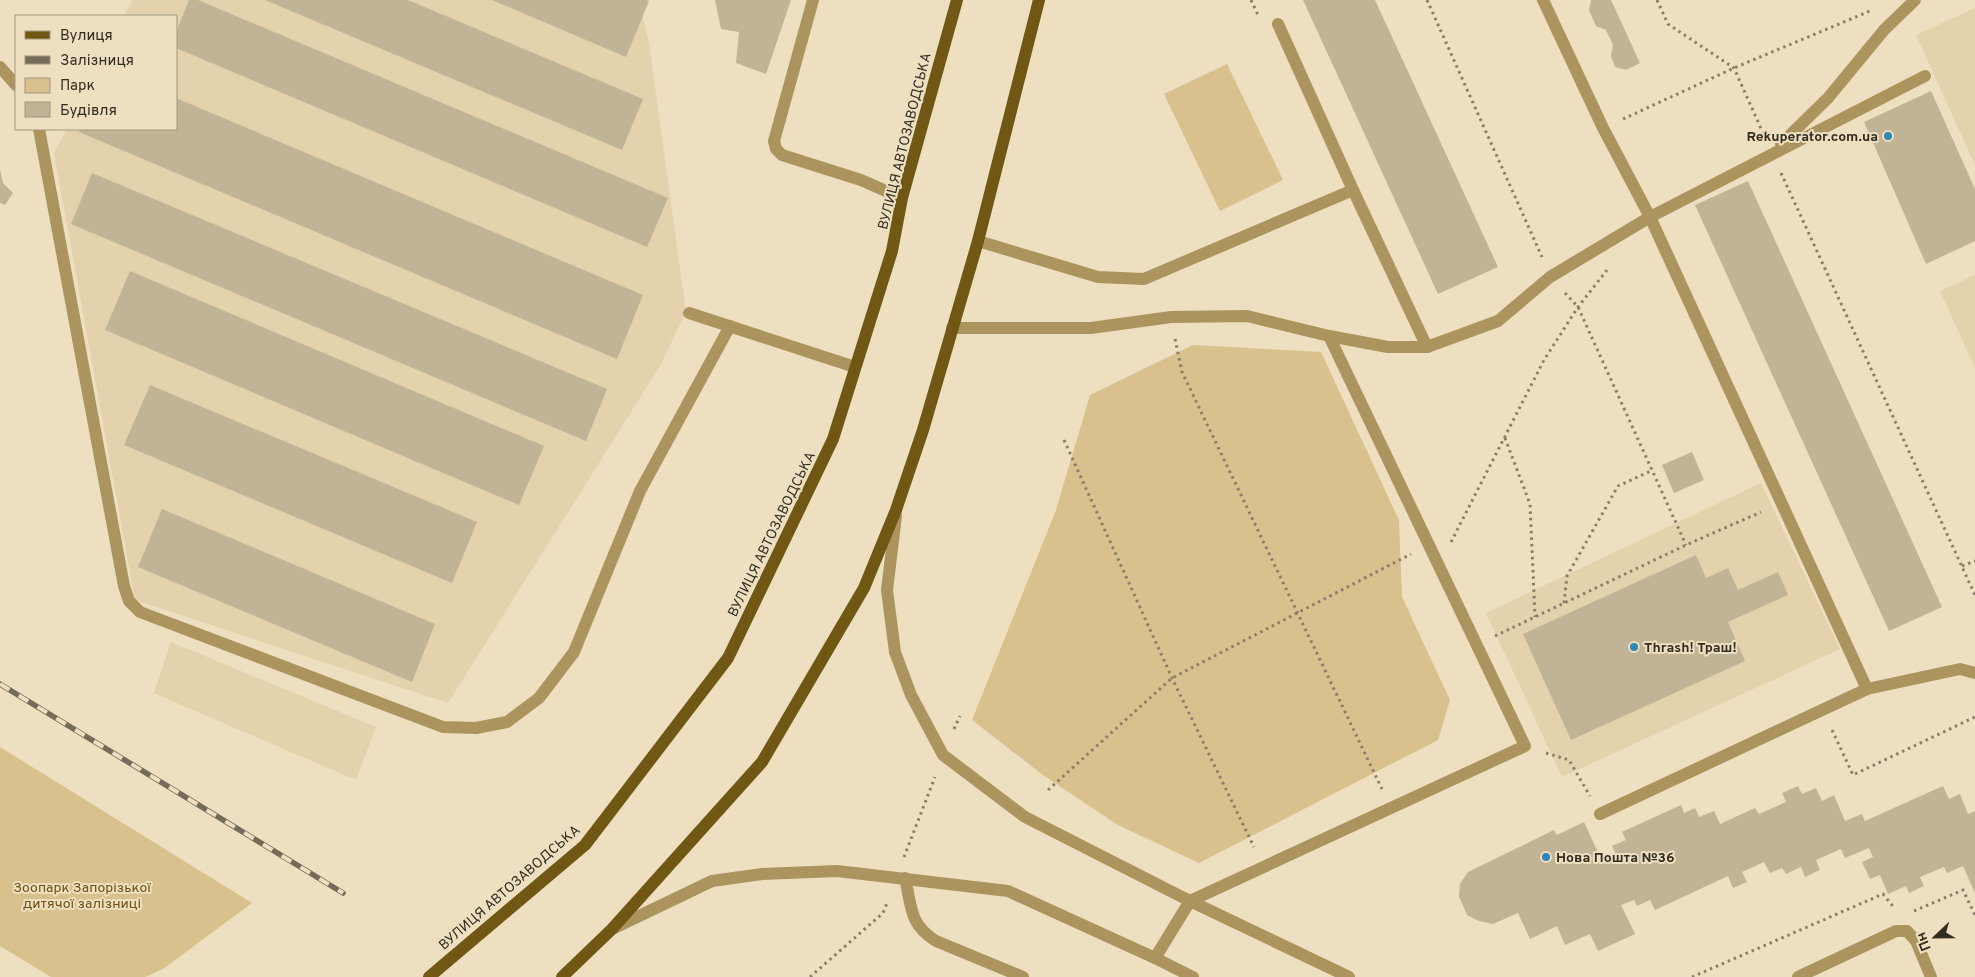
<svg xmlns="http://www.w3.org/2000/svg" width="1975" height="977" font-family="Overpass,sans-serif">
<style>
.built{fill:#e4d2ac}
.green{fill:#d9c18d}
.building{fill:#c1b396}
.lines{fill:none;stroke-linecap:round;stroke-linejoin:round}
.path{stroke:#887e6a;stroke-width:3;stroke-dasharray:2.5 4;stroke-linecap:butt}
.minor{stroke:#ac945e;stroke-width:12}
.major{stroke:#715714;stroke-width:12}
.rail-casing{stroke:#746c59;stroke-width:5.5}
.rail{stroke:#eddfc0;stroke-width:4;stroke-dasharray:11;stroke-linecap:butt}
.poi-dot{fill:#2d86b4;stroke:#eddfc0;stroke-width:2}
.labels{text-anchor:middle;stroke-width:4;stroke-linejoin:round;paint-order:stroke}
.poi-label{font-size:14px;font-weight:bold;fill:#322d21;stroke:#eddfc0;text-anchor:start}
.street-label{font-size:14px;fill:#322d21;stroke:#eddfc0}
.park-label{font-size:14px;fill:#6c5313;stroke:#eddfc0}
</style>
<rect width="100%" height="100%" fill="#eddfc0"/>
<g class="built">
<polygon points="132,0 639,0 649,43 686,312 660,366 448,703 135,600 54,153 67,129 176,129 176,16 124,16"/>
<polygon points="1975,8 1975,165 1916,35"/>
<polygon points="1975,275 1975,368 1940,291"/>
<polygon points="1761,483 1840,649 1562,777 1486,613"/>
<polygon points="171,642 376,727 356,780 154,693"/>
</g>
<g class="green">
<polygon points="1227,64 1283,180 1220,211 1164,94"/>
<polygon points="1193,345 1321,352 1399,520 1402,597 1450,700 1438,740 1199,863 1118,825 1043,775 972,720 1056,510 1090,395"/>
<polygon points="0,747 252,903 163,969 145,977 51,977 0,946"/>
</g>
<g class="building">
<polygon points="189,0 198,0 668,198 647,247 176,48 176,32"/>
<polygon points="265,0 408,0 643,99 622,150"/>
<polygon points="492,0 646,0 649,1 626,57"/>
<polygon points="715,0 791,0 766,74 736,63 739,32 721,29"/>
<polygon points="1303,0 1375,0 1498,267 1438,294"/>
<polygon points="1591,0 1611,0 1640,63 1626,70 1615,67 1611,56 1613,45 1606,30 1596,26 1589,10"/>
<polygon points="1931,91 1975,189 1975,241 1926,264 1864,122"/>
<polygon points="176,98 643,295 617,359 79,132 81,129 176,129"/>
<polygon points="0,169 3,183 13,193 5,205 0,203"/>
<polygon points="92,173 607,389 586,441 71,224"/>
<polygon points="1748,181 1942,607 1889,631 1695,205"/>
<polygon points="130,271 544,446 519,505 105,330"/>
<polygon points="150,385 477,522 452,583 124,445"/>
<polygon points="1692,452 1704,480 1674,493 1662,465"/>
<polygon points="162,509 435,624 412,682 138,567"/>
<polygon points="1696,555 1706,578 1728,568 1738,590 1778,572 1788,595 1728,622 1745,661 1571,740 1523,634"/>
<polygon points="1798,786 1802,794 1816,788 1822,801 1834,795 1845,821 1862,814 1865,821 1943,786 1949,799 1960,794 1968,814 1975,811 1975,893 1963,866 1947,873 1944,867 1920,877 1924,886 1909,893 1906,886 1888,894 1880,875 1870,879 1862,862 1873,857 1869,848 1845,858 1841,849 1816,860 1820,870 1805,877 1801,867 1786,874 1782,868 1770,873 1764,862 1742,872 1747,882 1733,888 1728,876 1655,910 1650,900 1637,906 1634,900 1621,905 1635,934 1598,951 1590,934 1565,945 1557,926 1530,939 1518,913 1493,924 1479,921 1467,915 1459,896 1460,884 1468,872 1554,830 1557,835 1584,822 1602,861 1616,854 1612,846 1626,840 1622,832 1681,805 1684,813 1695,808 1699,817 1714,811 1720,824 1755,808 1759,814 1786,802 1782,793"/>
</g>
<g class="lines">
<g class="path">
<polyline points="1251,0 1258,15"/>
<polyline points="1427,0 1542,257"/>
<polyline points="1657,0 1668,24 1734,68 1763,133"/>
<polyline points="1623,119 1734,68 1870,11"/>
<polyline points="1781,173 1975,595"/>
<polyline points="1565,293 1578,307 1686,545"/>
<polyline points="1175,339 1182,372 1382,789"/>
<polyline points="1505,438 1530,504 1535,617"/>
<polyline points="1064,440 1172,678 1254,847"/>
<polyline points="1451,542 1544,360 1578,307 1607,270"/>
<polyline points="1962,566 1975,561"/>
<polyline points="1564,603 1567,576 1618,486 1653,470"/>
<polyline points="1495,636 1686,545 1761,512"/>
<polyline points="954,729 960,716"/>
<polyline points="1832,730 1853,775 1975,717"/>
<polyline points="1546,753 1569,760 1590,796"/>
<polyline points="1048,790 1172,678 1411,554"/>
<polyline points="904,857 935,777"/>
<polyline points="1914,911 1963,890 1975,915"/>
<polyline points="810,977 883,913 887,903"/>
<polyline points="1692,977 1883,894 1895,909"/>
</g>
<g class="minor">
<polyline points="813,0 774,141 776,149 782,155 861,180 902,198"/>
<polyline points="1543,0 1603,128 1650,217 1867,689"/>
<polyline points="1278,24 1353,190 1427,347"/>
<polyline points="0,67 16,85"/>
<polyline points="39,129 124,586 129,601 140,612 443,727 476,728 507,722 539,698 574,652 640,491 730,326"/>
<polyline points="1781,144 1828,98 1884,30 1915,0"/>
<polyline points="978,241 1098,277 1144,279 1353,190"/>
<polyline points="689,313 855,367"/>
<polyline points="952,328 1091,328 1171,317 1247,316 1329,336 1525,746 1190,901 1155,958"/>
<polyline points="1329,336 1388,347 1427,347 1498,321 1550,277 1650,217 1925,76"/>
<polyline points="896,516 887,590 895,652 911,695 943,755 1025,817 1190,901 1349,977"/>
<polyline points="1600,814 1867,689 1960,669 1975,673"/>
<path d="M905,878C912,908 909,924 936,941L1023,977"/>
<polyline points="612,929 712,881 762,874 837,871 1008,891 1155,958 1193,977"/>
<polyline points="1798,977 1896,931 1907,931 1916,941 1931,977"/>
</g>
<g class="major">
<polyline points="429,977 585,845 728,658 833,439 892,251 902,198 957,0"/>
<polyline points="562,977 612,929 762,762 864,588 896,510 923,430 978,241 1039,0"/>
</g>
<g class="rail-casing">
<polyline id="rail" points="0,684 343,893"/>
</g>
<use href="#rail" class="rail"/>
</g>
<g class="poi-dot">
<circle cx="1888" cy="136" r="5"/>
<circle cx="1634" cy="647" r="5"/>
<circle cx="1546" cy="857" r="5"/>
</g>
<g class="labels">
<g class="poi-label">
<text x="1878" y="141" text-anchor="end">Rekuperator.com.ua</text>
<text x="1644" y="652">Thrash! Траш!</text>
<text x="1556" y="862">Нова Пошта №36</text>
</g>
<g class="street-label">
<text transform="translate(904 141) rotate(-76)" y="5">ВУЛИЦЯ АВТОЗАВОДСЬКА</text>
<text transform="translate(771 534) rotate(-64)" y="5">ВУЛИЦЯ АВТОЗАВОДСЬКА</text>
<text transform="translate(509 887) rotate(-41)" y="5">ВУЛИЦЯ АВТОЗАВОДСЬКА</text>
</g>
<g class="park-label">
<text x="82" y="892">Зоопарк Запорізької<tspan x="82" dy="16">дитячої залізниці</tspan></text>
</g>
</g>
<rect x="15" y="15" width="162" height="115" fill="#eddfc0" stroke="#a29880"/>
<rect x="25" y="31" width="25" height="8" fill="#715714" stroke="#a29880"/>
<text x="60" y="40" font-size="15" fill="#322d21">Вулиця</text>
<rect x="25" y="56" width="25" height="8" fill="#746c59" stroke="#a29880"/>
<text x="60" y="65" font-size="15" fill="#322d21">Залізниця</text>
<rect x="25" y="78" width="25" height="15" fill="#d9c18d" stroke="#a29880"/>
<text x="60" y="90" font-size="15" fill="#322d21">Парк</text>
<rect x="25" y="102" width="25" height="15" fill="#c1b396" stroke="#a29880"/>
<text x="60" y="115" font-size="15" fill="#322d21">Будівля</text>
<g transform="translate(1935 937) rotate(248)" stroke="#eddfc0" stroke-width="4" paint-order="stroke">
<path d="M0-4L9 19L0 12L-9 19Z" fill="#322d21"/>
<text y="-8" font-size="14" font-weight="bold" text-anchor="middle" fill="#322d21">Пн</text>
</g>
</svg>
